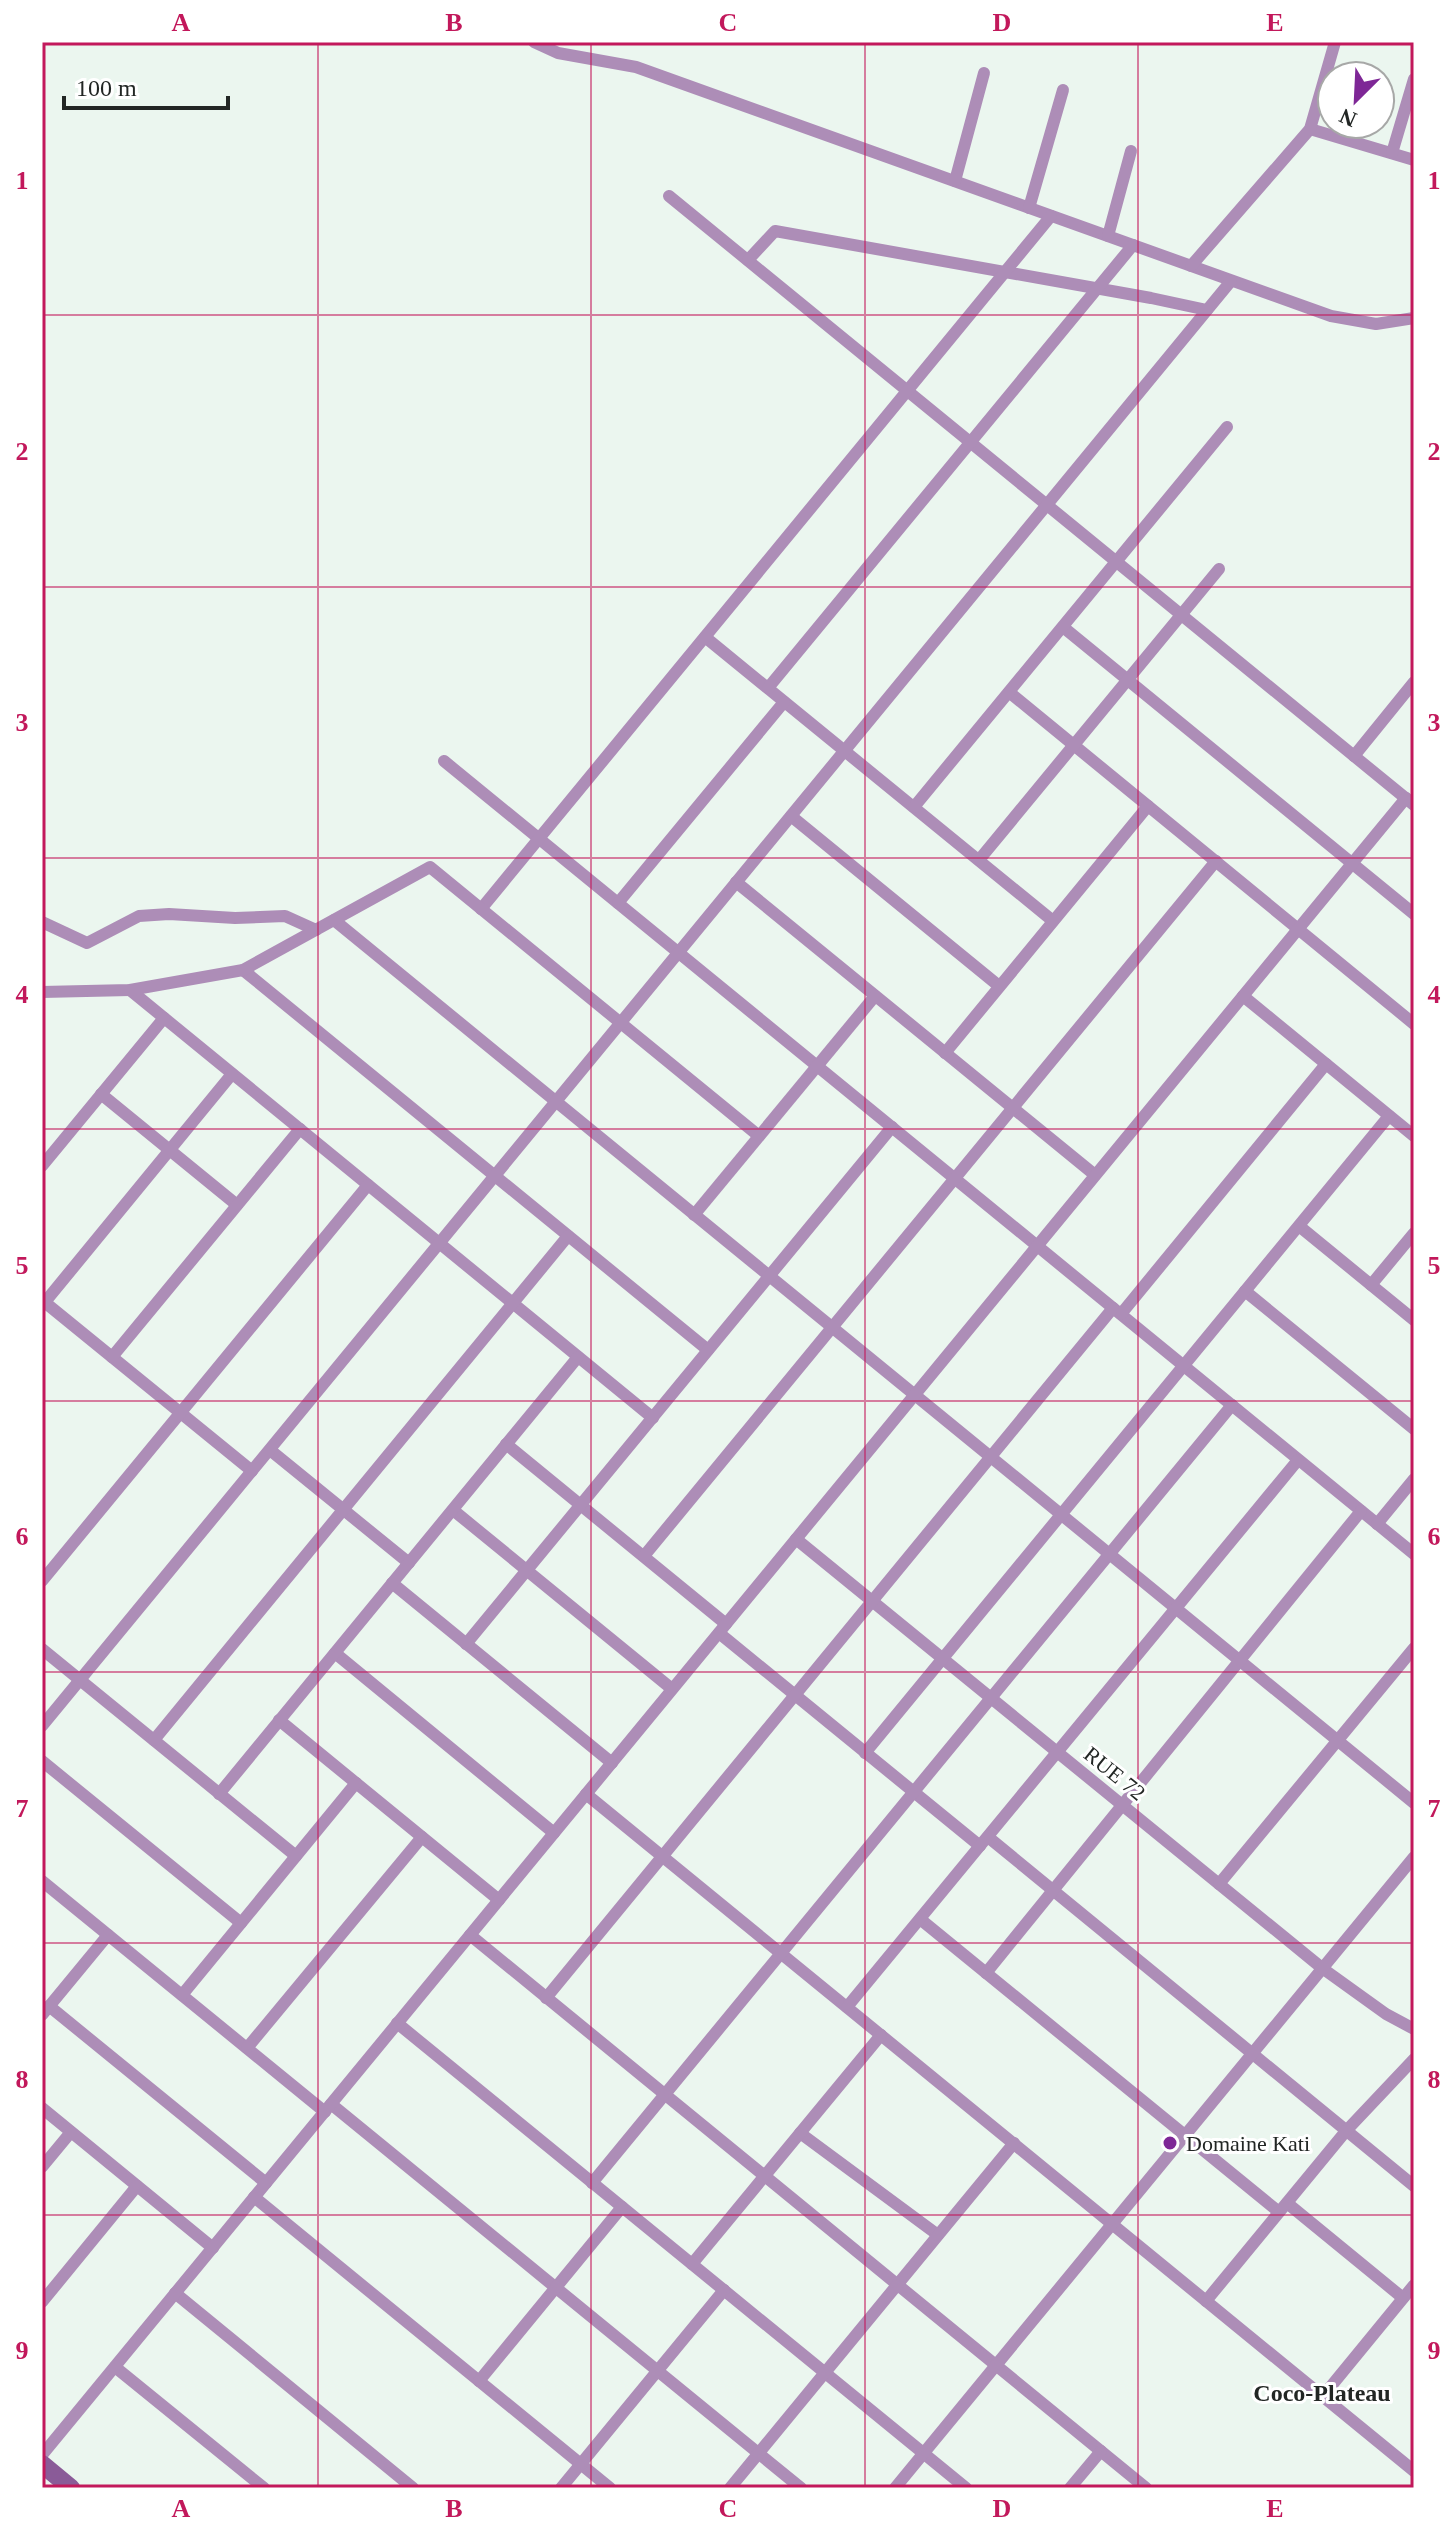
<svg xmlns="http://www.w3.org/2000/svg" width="1456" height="2530" font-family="'Times New Roman',serif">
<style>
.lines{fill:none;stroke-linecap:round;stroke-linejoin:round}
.minor{stroke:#ad8db7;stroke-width:12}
.secondary{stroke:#8a5b98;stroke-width:18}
.grid{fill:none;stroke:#c2185b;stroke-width:2;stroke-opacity:0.55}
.poi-dot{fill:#7e2796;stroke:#fff;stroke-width:3}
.labels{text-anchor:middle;stroke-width:6;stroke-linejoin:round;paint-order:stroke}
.street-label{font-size:22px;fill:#222624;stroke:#fff}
.poi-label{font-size:22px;fill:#222624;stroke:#fff;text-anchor:start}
.neighbourhood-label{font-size:24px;font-weight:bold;fill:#222624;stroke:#fff}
.neatline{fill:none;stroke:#c2185b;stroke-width:3}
.grid-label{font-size:26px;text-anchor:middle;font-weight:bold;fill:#c2185b}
</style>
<rect width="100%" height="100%" fill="#ebf6ef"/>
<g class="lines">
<g class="minor">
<polyline points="534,42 558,53 636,67 1331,316 1376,324 1414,318"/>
<polyline points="1310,129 1414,160"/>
<polyline points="1392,153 1414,79"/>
<polyline points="955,181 984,73"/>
<polyline points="669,196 1414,805"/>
<polyline points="1029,208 1063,90"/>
<polyline points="1108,236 1131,151"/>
<polyline points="748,260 775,231 1151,298 1207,310"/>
<polyline points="1191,266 1310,129 1335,42"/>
<polyline points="1063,627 1414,914"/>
<polyline points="705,637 1053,921"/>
<polyline points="768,688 1133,245"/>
<polyline points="1009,692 1414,1024"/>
<polyline points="1354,756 1414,682"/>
<polyline points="444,761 1414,1554"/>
<polyline points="914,807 1227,427"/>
<polyline points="791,816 999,986"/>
<polyline points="979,860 1219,569"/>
<polyline points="736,882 1095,1175"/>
<polyline points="618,903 784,702"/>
<polyline points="481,909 1051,216"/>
<polyline points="334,920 1414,1803"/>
<polyline points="42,922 87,943 139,916 169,914 235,918 285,916 316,930"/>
<polyline points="243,970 708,1350"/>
<polyline points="130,990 653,1418"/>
<polyline points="42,992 130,990 243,970 430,867 759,1136"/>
<polyline points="1243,996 1414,1136"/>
<polyline points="945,1053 1148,806"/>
<polyline points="101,1094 237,1205"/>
<polyline points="42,1166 164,1018"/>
<polyline points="694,1215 875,996"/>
<polyline points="1299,1226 1414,1320"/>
<polyline points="1371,1285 1414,1233"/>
<polyline points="1245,1291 1414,1429"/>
<polyline points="42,1300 252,1471"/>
<polyline points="45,1302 232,1074"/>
<polyline points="1121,1314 1326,1064"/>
<polyline points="112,1357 300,1129"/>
<polyline points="506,1444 726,1624"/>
<polyline points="270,1450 409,1563"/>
<polyline points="453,1510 672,1689"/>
<polyline points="1377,1524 1414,1479"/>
<polyline points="796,1539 1322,1968 1386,2014 1414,2029"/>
<polyline points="644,1556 1216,861"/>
<polyline points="42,1581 368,1185"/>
<polyline points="392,1583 612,1763"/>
<polyline points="719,1633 980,1846"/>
<polyline points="466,1644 892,1127"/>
<polyline points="42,1649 296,1856"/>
<polyline points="335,1653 554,1833"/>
<polyline points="279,1720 499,1900"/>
<polyline points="42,1726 1231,281"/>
<polyline points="154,1740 568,1236"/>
<polyline points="865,1753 1389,1116"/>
<polyline points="42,1761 241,1923"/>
<polyline points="219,1794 578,1357"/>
<polyline points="586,1794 1414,2471"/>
<polyline points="988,1837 1414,2186"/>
<polyline points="42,1881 325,2112"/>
<polyline points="1219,1884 1414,1648"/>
<polyline points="920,1919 1279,2212"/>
<polyline points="470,1935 1146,2488"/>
<polyline points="986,1973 1361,1511"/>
<polyline points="182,1995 356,1783"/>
<polyline points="546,1998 1113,1308"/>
<polyline points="49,2006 266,2183"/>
<polyline points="847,2007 1298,1460"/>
<polyline points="42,2015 108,1935"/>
<polyline points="397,2023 966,2488"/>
<polyline points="247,2048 422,1837"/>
<polyline points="331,2104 801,2488"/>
<polyline points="42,2108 213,2248"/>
<polyline points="800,2133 938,2235"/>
<polyline points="42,2167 71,2132"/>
<polyline points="592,2183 1232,1405"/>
<polyline points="254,2197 610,2488"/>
<polyline points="1287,2203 1403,2298"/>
<polyline points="692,2264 881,2035"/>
<polyline points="175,2293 413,2488"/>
<polyline points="1206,2301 1346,2131 1414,2059"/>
<polyline points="42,2302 137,2186"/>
<polyline points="115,2367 264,2488"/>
<polyline points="479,2381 622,2207"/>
<polyline points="1323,2396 1414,2285"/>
<polyline points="42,2455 1406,798"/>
<polyline points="561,2488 724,2290"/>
<polyline points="730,2488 1014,2143"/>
<polyline points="895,2488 1414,1857"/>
<polyline points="1070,2488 1101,2451"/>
</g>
<polyline class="secondary" points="42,2464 71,2488"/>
</g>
<path class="grid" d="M318,42V2488M591,42V2488M865,42V2488M1138,42V2488M42,315H1414M42,587H1414M42,858H1414M42,1129H1414M42,1401H1414M42,1672H1414M42,1943H1414M42,2215H1414"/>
<circle class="poi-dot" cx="1170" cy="2143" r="8"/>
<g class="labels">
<g class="street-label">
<text transform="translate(1115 1773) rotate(39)" y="8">RUE 72</text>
</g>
<g class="poi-label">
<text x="1186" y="2151">Domaine Kati</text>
</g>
<g class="neighbourhood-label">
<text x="1322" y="2401">Coco-Plateau</text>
</g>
</g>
<rect width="1456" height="2530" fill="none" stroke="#ffffff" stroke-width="88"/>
<g transform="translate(1356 100) rotate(204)"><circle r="38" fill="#ffffff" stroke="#a7a8a7" stroke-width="2"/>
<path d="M0-6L14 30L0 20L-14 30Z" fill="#7e2796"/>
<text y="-12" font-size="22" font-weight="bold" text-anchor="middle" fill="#222624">N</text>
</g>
<path d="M64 96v12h164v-12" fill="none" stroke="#222624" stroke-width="4"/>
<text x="76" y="96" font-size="24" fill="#222624" stroke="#ffffff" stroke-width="6" paint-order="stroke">100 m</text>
<rect x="44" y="44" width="1368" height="2442" class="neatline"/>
<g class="grid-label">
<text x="181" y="31">A</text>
<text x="454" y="31">B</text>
<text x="728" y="31">C</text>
<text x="1002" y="31">D</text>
<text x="1275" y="31">E</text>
<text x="22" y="189">1</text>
<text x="1434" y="189">1</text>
<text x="22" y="460">2</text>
<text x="1434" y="460">2</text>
<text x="22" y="731">3</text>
<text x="1434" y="731">3</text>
<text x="22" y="1003">4</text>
<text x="1434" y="1003">4</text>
<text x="22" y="1274">5</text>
<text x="1434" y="1274">5</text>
<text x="22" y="1545">6</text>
<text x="1434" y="1545">6</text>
<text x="22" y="1817">7</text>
<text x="1434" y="1817">7</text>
<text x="22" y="2088">8</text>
<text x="1434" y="2088">8</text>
<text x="22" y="2359">9</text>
<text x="1434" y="2359">9</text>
<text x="181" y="2517">A</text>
<text x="454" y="2517">B</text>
<text x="728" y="2517">C</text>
<text x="1002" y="2517">D</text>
<text x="1275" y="2517">E</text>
</g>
</svg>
